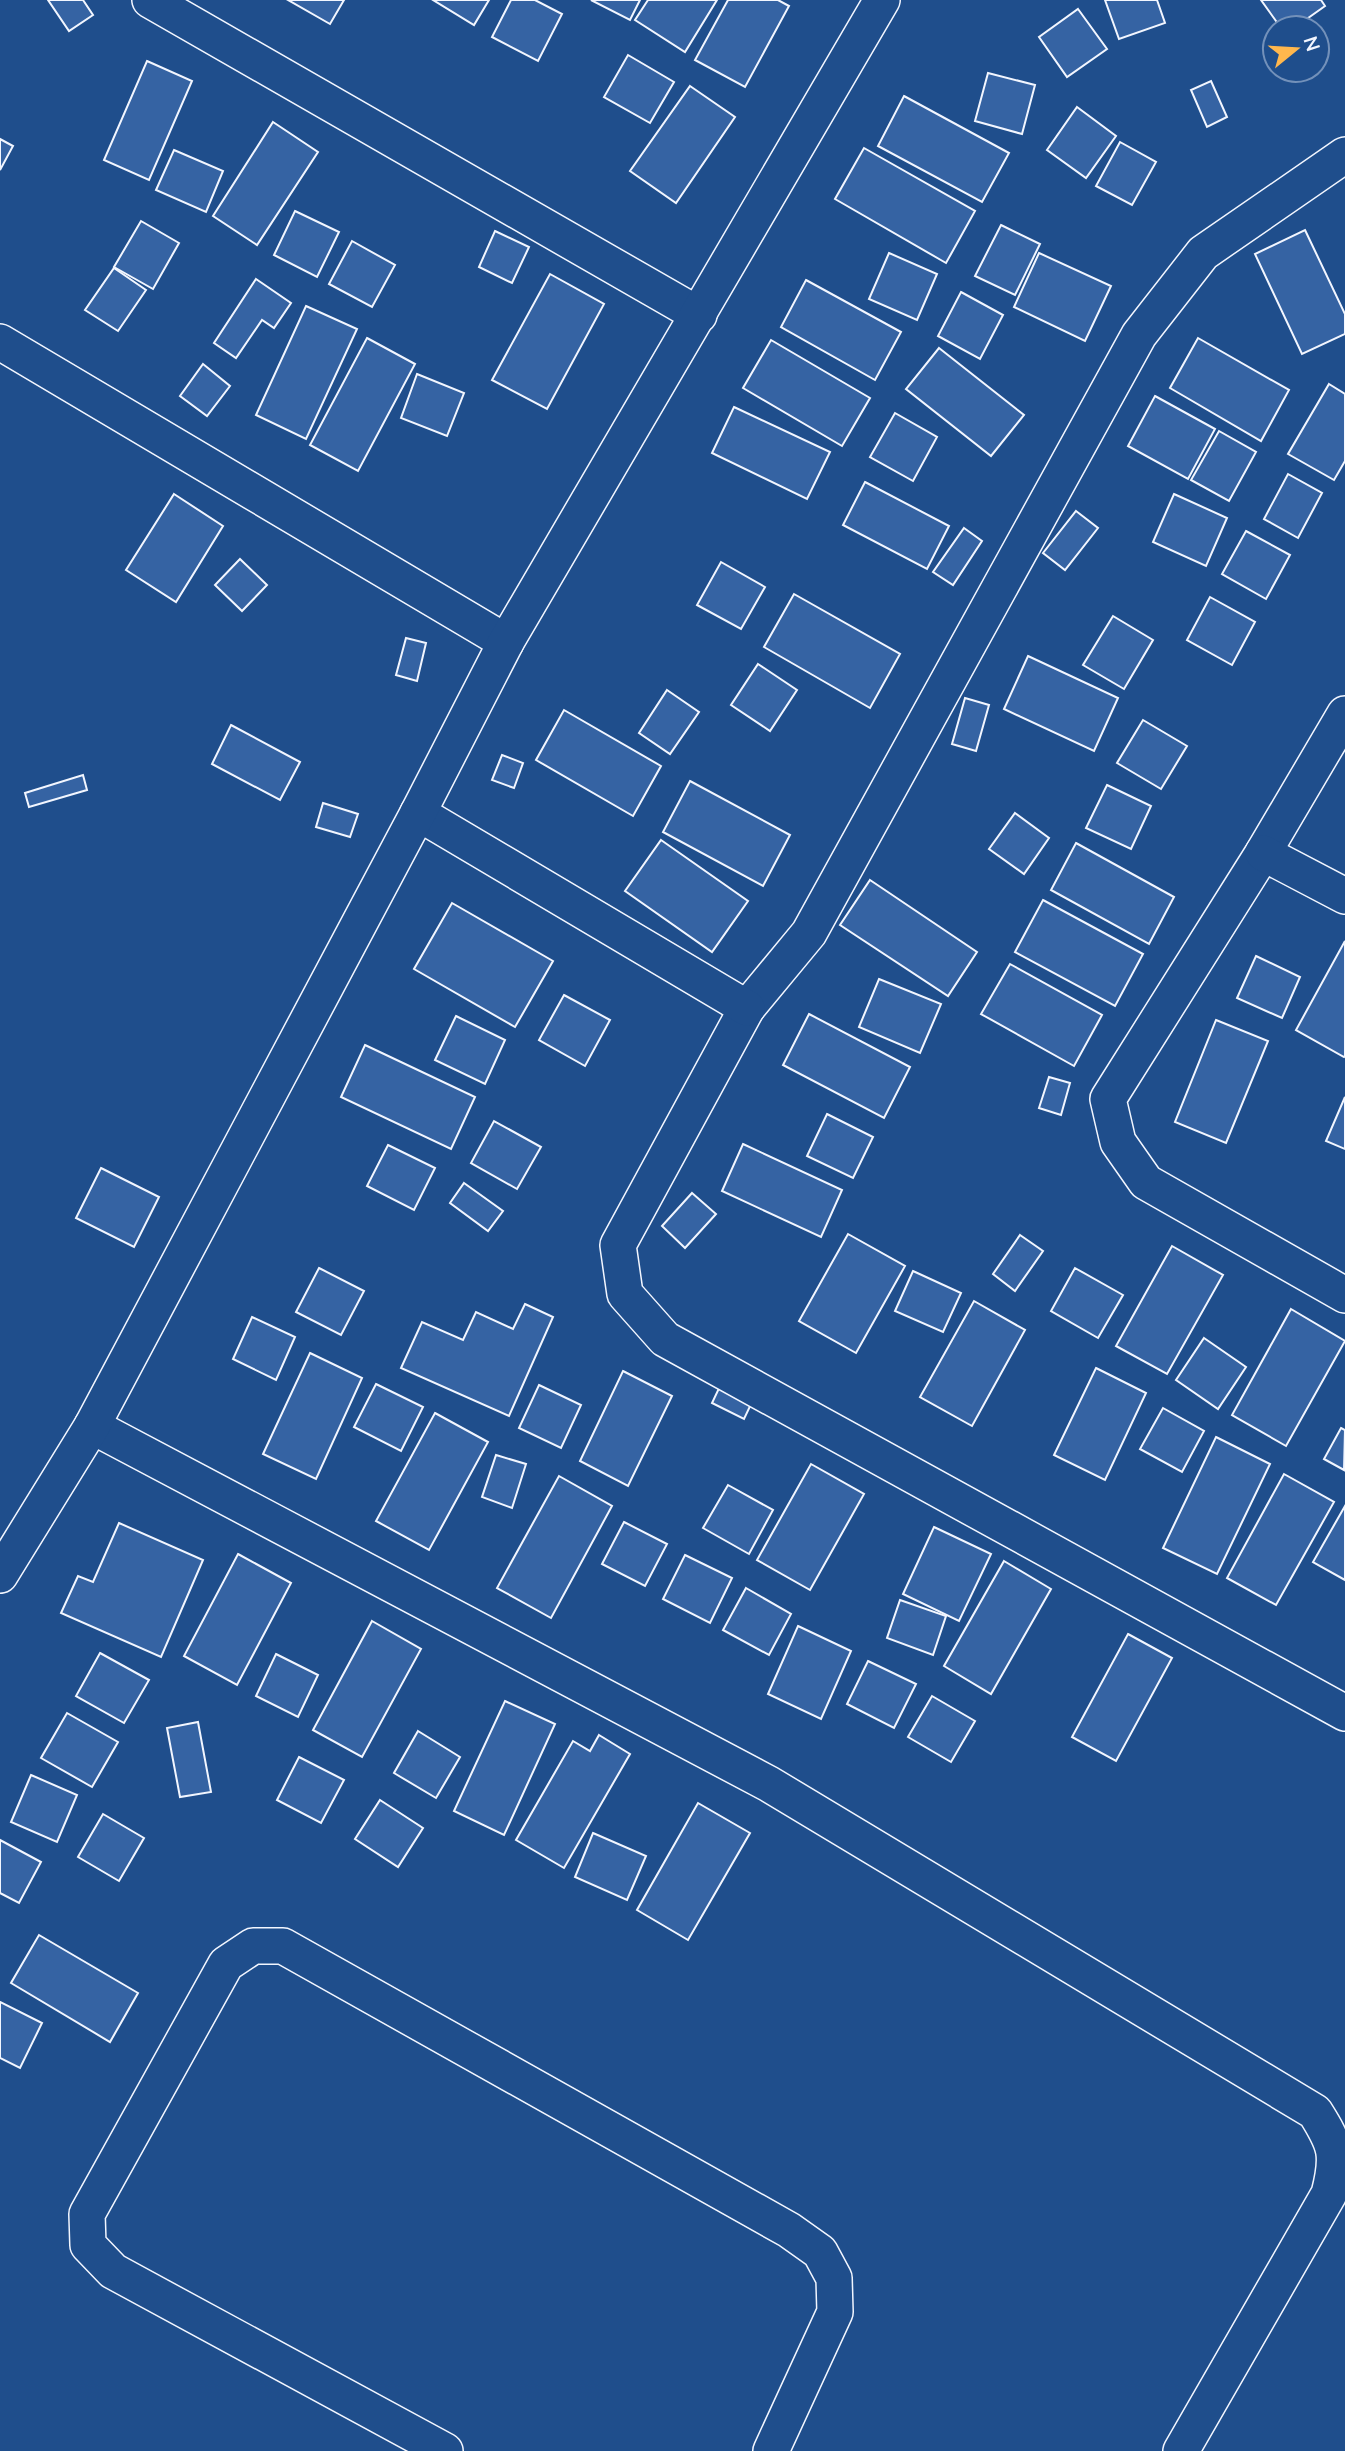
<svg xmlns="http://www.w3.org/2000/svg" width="1345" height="2451" font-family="Mulish,sans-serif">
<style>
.building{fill:#3563a3;stroke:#f2f6ff;stroke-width:2}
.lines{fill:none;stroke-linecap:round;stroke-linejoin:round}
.street-casing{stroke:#f2f6ff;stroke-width:38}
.street{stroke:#1f4e8c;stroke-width:35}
</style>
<rect width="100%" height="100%" fill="#1f4e8c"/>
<g class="building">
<polygon points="48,0 83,0 93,15 69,31"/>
<polygon points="288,0 344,0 330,24"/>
<polygon points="433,0 489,0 474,25"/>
<polygon points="511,0 535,0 562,14 538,61 492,37"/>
<polygon points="591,0 640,0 630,20"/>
<polygon points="648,0 717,0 685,52 635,20"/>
<polygon points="728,0 778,0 789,6 745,87 695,60"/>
<polygon points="1105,0 1157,0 1165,23 1119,39"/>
<polygon points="1261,0 1321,0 1325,6 1294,28 1281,28"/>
<polygon points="1078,9 1107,49 1067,77 1039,37"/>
<polygon points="628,55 674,82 650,123 604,97"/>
<polygon points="147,61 192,81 149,180 104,160"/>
<polygon points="988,73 1035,85 1022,134 975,121"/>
<polygon points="1211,81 1227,117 1207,127 1191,90"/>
<polygon points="690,86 735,117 676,203 630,171"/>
<polygon points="904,96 1009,153 982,202 878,146"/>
<polygon points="1077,107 1116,136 1086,178 1047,150"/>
<polygon points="273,122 318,152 257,245 213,216"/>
<polygon points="0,139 13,146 0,170"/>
<polygon points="1120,142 1156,162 1132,205 1096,186"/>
<polygon points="864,148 975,211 946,263 835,199"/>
<polygon points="174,150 223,171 206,212 156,190"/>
<polygon points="295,211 339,232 317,277 274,255"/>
<polygon points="141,221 179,243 153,289 114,267"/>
<polygon points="1001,225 1040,244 1015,295 975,276"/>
<polygon points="1305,230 1345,314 1345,334 1302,354 1255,254"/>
<polygon points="495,231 529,247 512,283 479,267"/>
<polygon points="352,241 395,265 372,307 329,284"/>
<polygon points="889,253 937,274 917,320 869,299"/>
<polygon points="1039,253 1111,286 1085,341 1014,307"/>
<polygon points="114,268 146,290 118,331 85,310"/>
<polygon points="550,274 604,304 547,409 492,380"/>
<polygon points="256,279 291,303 274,328 262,320 236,358 214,343"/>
<polygon points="806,280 901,332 875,380 781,327"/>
<polygon points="961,292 1003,315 980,359 938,336"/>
<polygon points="306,306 357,329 306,439 256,415"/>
<polygon points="367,338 415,364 358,471 310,445"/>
<polygon points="1198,338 1289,390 1261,441 1170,388"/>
<polygon points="771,340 870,398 842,446 743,388"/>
<polygon points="939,348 1024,415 991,456 906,389"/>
<polygon points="203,364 230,386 207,416 180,396"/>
<polygon points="417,374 464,393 447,436 401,418"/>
<polygon points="1329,384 1345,394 1345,461 1334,480 1288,454"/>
<polygon points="1155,396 1215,429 1188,479 1128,446"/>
<polygon points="734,407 830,452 807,499 712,453"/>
<polygon points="895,413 937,437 913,481 870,457"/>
<polygon points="1219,431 1256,452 1229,501 1191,480"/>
<polygon points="1288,474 1322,493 1298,538 1264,519"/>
<polygon points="865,482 949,526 927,569 843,525"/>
<polygon points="174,494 223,526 176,602 126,570"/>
<polygon points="1174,494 1227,518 1206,566 1153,542"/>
<polygon points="1076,511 1098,528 1065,570 1043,553"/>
<polygon points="964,528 982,541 953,585 933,572"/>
<polygon points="1246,531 1290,555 1266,599 1222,574"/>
<polygon points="240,559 267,585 242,611 215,585"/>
<polygon points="721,562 765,587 741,629 697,605"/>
<polygon points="794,594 900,654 870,708 764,647"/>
<polygon points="1210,597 1255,622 1232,665 1187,640"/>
<polygon points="1113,616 1153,640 1124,689 1083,665"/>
<polygon points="406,638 426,643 417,681 396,675"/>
<polygon points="1028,656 1118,698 1094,751 1004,709"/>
<polygon points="758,664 797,690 770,731 731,705"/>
<polygon points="667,690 699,712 670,754 639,733"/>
<polygon points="965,698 989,705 976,751 952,744"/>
<polygon points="564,710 661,766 633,816 536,760"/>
<polygon points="1143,720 1187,746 1161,789 1117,763"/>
<polygon points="231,725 300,762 280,800 212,764"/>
<polygon points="502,755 523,763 514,788 492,780"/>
<polygon points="83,775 87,790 29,807 25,793"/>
<polygon points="690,781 790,835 763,886 663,832"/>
<polygon points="1107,785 1151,806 1131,849 1086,828"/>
<polygon points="323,803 358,814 350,837 316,827"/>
<polygon points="1015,813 1049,838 1024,874 989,849"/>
<polygon points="661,840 748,901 712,952 625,891"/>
<polygon points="1076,843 1174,897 1149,944 1051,890"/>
<polygon points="870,880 977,952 948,996 840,925"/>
<polygon points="1043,900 1143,954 1115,1006 1015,952"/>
<polygon points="452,903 553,961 515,1027 414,969"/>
<polygon points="1345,941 1345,1056 1344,1057 1296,1030"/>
<polygon points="1256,956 1300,977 1282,1018 1237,998"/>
<polygon points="1010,964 1102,1015 1074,1066 981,1014"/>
<polygon points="879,979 941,1004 920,1053 859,1027"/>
<polygon points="564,995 610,1020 585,1066 539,1040"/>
<polygon points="809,1014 910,1067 884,1118 783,1065"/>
<polygon points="456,1016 505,1040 485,1084 435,1060"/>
<polygon points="1216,1020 1268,1041 1226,1143 1175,1122"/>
<polygon points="365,1045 475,1097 451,1149 341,1097"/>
<polygon points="1049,1077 1070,1083 1061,1115 1039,1108"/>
<polygon points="1345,1097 1345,1149 1326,1141"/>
<polygon points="827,1114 873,1137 853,1178 807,1156"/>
<polygon points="494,1121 541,1147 517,1189 471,1163"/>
<polygon points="743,1144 842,1190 821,1237 722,1191"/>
<polygon points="388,1145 435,1168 414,1210 367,1186"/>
<polygon points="101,1168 159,1197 134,1247 76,1218"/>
<polygon points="464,1183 503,1211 488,1231 450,1203"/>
<polygon points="692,1193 716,1214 685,1248 662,1226"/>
<polygon points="848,1234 905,1266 856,1353 799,1321"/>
<polygon points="1020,1235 1043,1251 1015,1291 993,1274"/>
<polygon points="1172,1246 1223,1275 1167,1374 1116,1346"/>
<polygon points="319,1268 364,1291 341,1335 296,1312"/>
<polygon points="1075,1268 1123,1295 1098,1338 1051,1311"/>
<polygon points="913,1271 961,1293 943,1332 895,1311"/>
<polygon points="974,1301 1025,1330 972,1426 920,1397"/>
<polygon points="525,1304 553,1317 509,1416 401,1368 422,1322 463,1340 476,1312 513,1329"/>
<polygon points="1291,1309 1345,1341 1286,1446 1232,1415"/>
<polygon points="252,1317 295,1337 276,1380 233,1359"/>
<polygon points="1204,1338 1246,1367 1218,1409 1176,1380"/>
<polygon points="310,1353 362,1378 316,1479 263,1454"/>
<polygon points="1096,1368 1146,1393 1105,1480 1054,1455"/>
<polygon points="623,1371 672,1396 628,1486 580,1461"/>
<polygon points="376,1384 423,1407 401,1451 354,1427"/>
<polygon points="721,1384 753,1400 744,1419 712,1403"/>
<polygon points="539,1385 581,1405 561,1448 519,1428"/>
<polygon points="1163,1408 1204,1431 1182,1472 1140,1449"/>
<polygon points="435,1413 488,1442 429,1550 376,1521"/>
<polygon points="1341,1428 1345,1430 1344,1470 1324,1459"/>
<polygon points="1216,1437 1270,1464 1217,1574 1163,1548"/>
<polygon points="496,1455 526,1464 512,1508 482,1497"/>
<polygon points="811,1464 864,1494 810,1590 757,1560"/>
<polygon points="1284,1474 1334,1502 1276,1605 1227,1578"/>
<polygon points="559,1476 612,1506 551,1618 497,1588"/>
<polygon points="728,1485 773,1510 749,1554 703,1528"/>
<polygon points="1345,1506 1345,1580 1313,1562"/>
<polygon points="624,1522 667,1544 645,1586 602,1564"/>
<polygon points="119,1523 203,1560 161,1657 61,1613 78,1576 93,1582"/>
<polygon points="934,1527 991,1554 959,1621 903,1594"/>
<polygon points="238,1554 291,1583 237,1685 184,1656"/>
<polygon points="685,1555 732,1578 710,1623 663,1599"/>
<polygon points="1004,1561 1051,1589 991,1694 944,1666"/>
<polygon points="746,1588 791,1614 769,1655 723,1630"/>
<polygon points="900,1600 946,1616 933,1655 887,1638"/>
<polygon points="372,1621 421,1649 362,1757 313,1730"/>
<polygon points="798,1626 851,1651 821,1719 768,1694"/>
<polygon points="1128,1634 1172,1658 1116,1761 1072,1737"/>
<polygon points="100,1653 149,1680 124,1723 76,1696"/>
<polygon points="276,1654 318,1675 298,1717 256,1696"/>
<polygon points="868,1661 916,1684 894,1728 847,1704"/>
<polygon points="932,1696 975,1721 951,1762 908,1737"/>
<polygon points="505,1701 555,1724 504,1835 454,1811"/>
<polygon points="67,1713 118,1742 92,1787 41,1758"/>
<polygon points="198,1722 211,1792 180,1797 167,1728"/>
<polygon points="418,1731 460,1757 436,1798 394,1773"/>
<polygon points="599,1735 630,1754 564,1868 516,1840 573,1741 590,1751"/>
<polygon points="299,1757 344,1780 321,1823 277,1800"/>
<polygon points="31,1775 77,1795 57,1842 11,1822"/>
<polygon points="380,1800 423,1828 398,1867 355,1839"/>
<polygon points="698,1803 750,1833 688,1940 637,1910"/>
<polygon points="103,1814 144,1838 119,1881 78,1857"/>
<polygon points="593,1833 646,1856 627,1900 575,1877"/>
<polygon points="0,1840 41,1862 19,1903 0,1893"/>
<polygon points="39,1935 138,1993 110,2042 11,1983"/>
<polygon points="0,2002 42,2023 20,2068 0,2058"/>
</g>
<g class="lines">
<g class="street-casing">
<g id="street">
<polyline points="150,0 699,315"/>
<polyline points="1345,155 1203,253 1139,335 809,933 747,1008 618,1245 625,1294 665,1339 1345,1713"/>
<polyline points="0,342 506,642"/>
<polyline points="1345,714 1263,853 1108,1099 1118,1142 1146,1182 1345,1295"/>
<polyline points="418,813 747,1008"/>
<polyline points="1263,853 1345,896"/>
<path d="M92,1426L769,1784L1315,2112C1336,2145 1339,2155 1329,2194L1181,2451"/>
<polyline points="0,1575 92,1426 418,813 506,642 882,0"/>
<polyline points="445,2451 113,2271 88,2245 87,2214 226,1964 253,1946 283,1946 789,2230 820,2252 834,2278 835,2312 771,2451"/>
</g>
</g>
<use href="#street" class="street"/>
</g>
<g transform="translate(1296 49) rotate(72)"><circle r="33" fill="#1f4e8c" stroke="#7391ba" stroke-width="2"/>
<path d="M0-5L12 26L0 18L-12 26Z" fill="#ffb74d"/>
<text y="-10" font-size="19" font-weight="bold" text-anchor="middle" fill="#f2f6ff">N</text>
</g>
</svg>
